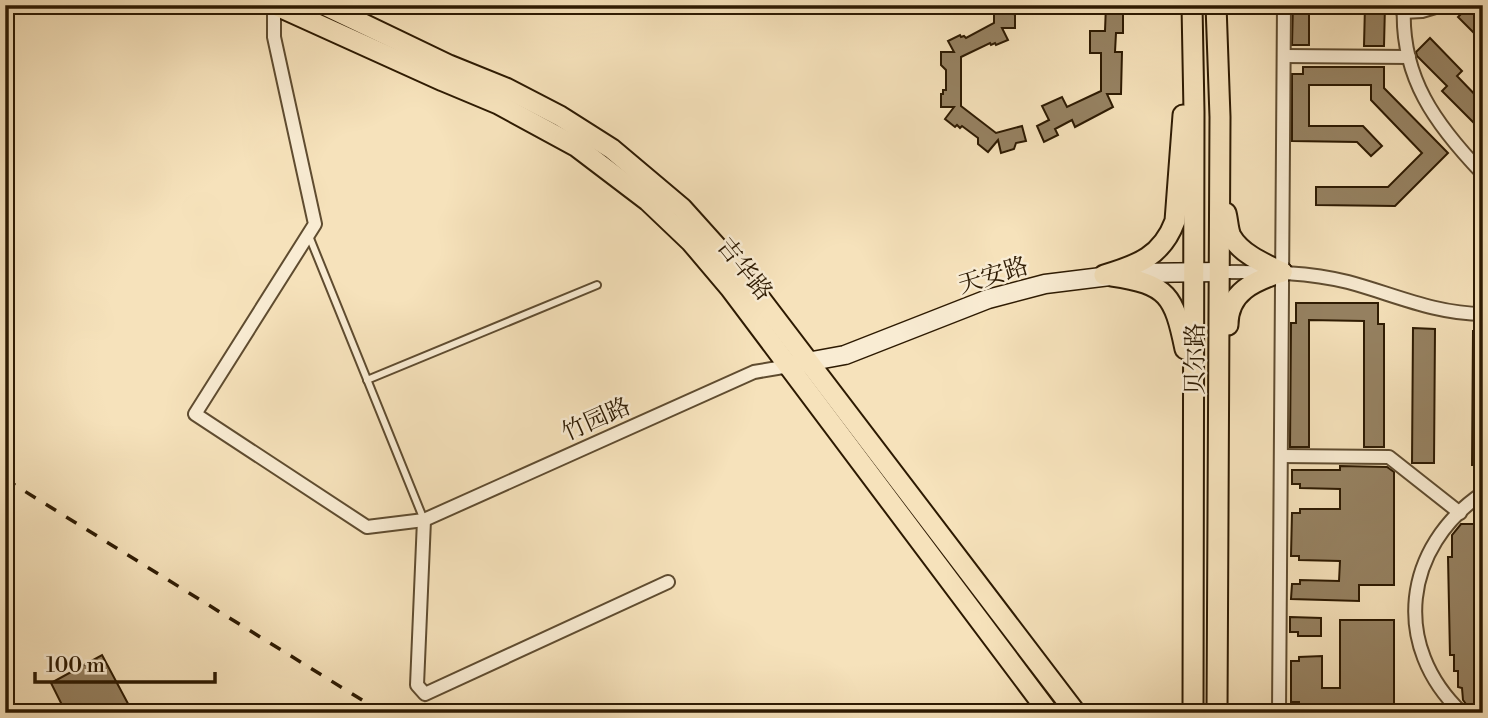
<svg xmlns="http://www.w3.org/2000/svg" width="1488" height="718" font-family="'Libre Bodoni','Noto Serif SC',serif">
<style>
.building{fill:#968262;stroke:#2d1a02;stroke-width:2}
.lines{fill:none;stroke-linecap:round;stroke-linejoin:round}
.lane-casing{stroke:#5f4c30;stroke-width:10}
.street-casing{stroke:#5f4c30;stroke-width:16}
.secondary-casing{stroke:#2d1a02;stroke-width:21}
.primary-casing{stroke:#2d1a02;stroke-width:23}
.lane{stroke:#f9ecd3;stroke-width:6}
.street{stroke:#f9ecd3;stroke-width:12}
.secondary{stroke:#f9ecd3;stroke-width:18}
.primary{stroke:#f6e2bb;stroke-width:19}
.rail{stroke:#2d1a02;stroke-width:3.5;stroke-dasharray:12 12;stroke-linecap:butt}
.labels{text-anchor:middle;stroke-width:5;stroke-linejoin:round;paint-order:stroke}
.street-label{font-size:24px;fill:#2d1a02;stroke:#f9ecd3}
</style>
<rect width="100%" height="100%" fill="#f6e2bb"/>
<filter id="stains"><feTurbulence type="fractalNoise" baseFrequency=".00286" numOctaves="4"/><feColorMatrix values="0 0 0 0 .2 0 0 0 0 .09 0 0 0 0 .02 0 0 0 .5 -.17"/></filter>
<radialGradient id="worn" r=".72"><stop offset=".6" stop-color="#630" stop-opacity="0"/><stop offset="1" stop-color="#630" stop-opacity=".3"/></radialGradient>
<g class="building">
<polygon points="994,5 1010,5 1010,11 1015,15 1015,28 1002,28 1008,40 996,45 995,43 991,45 990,43 961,57 961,106 996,133 1022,126 1026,141 1016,143 1014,149 1001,153 998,140 988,152 978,144 978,138 962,126 960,128 957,125 955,127 945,119 954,107 941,107 941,94 943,94 943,90 946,90 946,70 941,65 941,52 954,52 948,41 960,35 961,37 964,36 966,38 994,23"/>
<polygon points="1106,5 1123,5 1123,33 1116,33 1115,52 1122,52 1121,94 1107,94 1113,107 1075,127 1072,120 1055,129 1058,135 1044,142 1037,126 1049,120 1042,106 1062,97 1067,107 1101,91 1101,53 1090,53 1090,31 1105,31"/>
<polygon points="1293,5 1309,5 1309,45 1292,45"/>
<polygon points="1365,5 1385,5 1384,46 1364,46"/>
<polygon points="1470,5 1476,5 1483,12 1483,42 1458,17"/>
<polygon points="1430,38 1462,71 1457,76 1483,103 1483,114 1474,123 1442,91 1447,86 1417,56 1416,52"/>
<polygon points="1303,67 1384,67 1384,88 1448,153 1395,206 1316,205 1316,187 1388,187 1422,153 1371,100 1371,85 1309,85 1309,126 1363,126 1382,146 1371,156 1357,142 1292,141 1292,74 1303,74"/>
<polygon points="1296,303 1378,303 1378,324 1384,324 1384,447 1364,447 1364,321 1309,320 1309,447 1290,447 1291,323 1296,323"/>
<polygon points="1413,328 1435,329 1434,463 1412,463"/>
<polygon points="1473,331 1483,331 1483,465 1472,465"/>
<polygon points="1340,466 1387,467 1394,472 1394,585 1359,585 1359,601 1291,599 1292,584 1300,584 1300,580 1339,581 1340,561 1299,560 1299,556 1291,556 1292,513 1300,513 1300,509 1340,509 1340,489 1300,488 1300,484 1292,484 1292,470 1340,470"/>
<polygon points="1461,524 1482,524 1482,557 1478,557 1478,620 1480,620 1480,655 1483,655 1483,704 1466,704 1463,700 1462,688 1458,687 1458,671 1454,671 1454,655 1450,655 1448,557 1452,557 1452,535"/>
<polygon points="1290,617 1321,618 1321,636 1298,636 1298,632 1290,632"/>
<polygon points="1340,620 1394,620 1394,708 1299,706 1299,702 1291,702 1291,661 1299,661 1299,657 1322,656 1322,688 1340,688"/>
<polygon points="102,655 133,713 66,713 51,683"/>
</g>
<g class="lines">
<g class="lane-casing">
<g id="lane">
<polyline points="309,236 424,520"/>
<polyline points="367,380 597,285"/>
</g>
</g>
<g class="street-casing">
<g id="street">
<polyline points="274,5 274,37 315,224 195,414 367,527 424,520 754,372 789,366"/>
<path d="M1404,5C1400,77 1436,125 1483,174"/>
<polyline points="1403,12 1422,11 1442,5"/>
<polyline points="1284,56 1409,57"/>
<path d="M1219,272C1262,272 1305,271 1348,282C1393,294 1435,314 1483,314"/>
<polyline points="1281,456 1389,457 1460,513"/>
<polyline points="424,520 417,685 425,694 668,582"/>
<polyline points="1279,713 1284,5"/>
<path d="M1462,713C1391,646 1403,547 1483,493"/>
</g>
</g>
<g class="secondary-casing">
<polyline id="secondary" points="796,364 845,355 988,299 1045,284 1134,273 1219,272"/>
</g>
<g class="primary-casing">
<g id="primary">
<polyline points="275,5 443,81 498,104 577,147 648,201 691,242 730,288 1049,713"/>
<polyline points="324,5 449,65 506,88 560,116 612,149 682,208 744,277 1076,713"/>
<polyline points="1192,5 1194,112 1193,713"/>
<polyline points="1216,5 1220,117 1217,713"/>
<path d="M1226,213C1228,220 1228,230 1231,236C1241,254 1265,264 1282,272"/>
<path d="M1104,275C1138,265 1162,256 1175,221L1183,115"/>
<path d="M1112,276C1168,284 1174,296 1185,349"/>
<path d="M1228,325C1228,292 1254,281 1282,272"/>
</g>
</g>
<use href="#lane" class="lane"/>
<use href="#street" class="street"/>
<use href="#secondary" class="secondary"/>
<use href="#primary" class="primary"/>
<polyline class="rail" points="5,479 383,713"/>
</g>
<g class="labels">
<g class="street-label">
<text transform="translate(745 269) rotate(51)" y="8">吉华路</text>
<text transform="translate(993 275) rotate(-17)" y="8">天安路</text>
<text transform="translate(1195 359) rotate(-90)" y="8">贝尔路</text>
<text transform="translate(596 419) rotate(-24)" y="8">竹园路</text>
</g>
</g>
<rect width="1488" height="718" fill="none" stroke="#f6e2bb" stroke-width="28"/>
<rect x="7" y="7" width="1474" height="704" fill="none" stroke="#2d1a02" stroke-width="3.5"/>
<rect x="14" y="14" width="1460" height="690" fill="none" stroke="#2d1a02" stroke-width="2"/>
<path d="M35 672v10h180v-10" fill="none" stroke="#2d1a02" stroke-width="3.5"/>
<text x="46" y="672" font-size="21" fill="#2d1a02" stroke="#f9ecd3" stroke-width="5" paint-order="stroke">100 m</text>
<rect width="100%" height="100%" filter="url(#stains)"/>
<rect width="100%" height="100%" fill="url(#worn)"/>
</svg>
